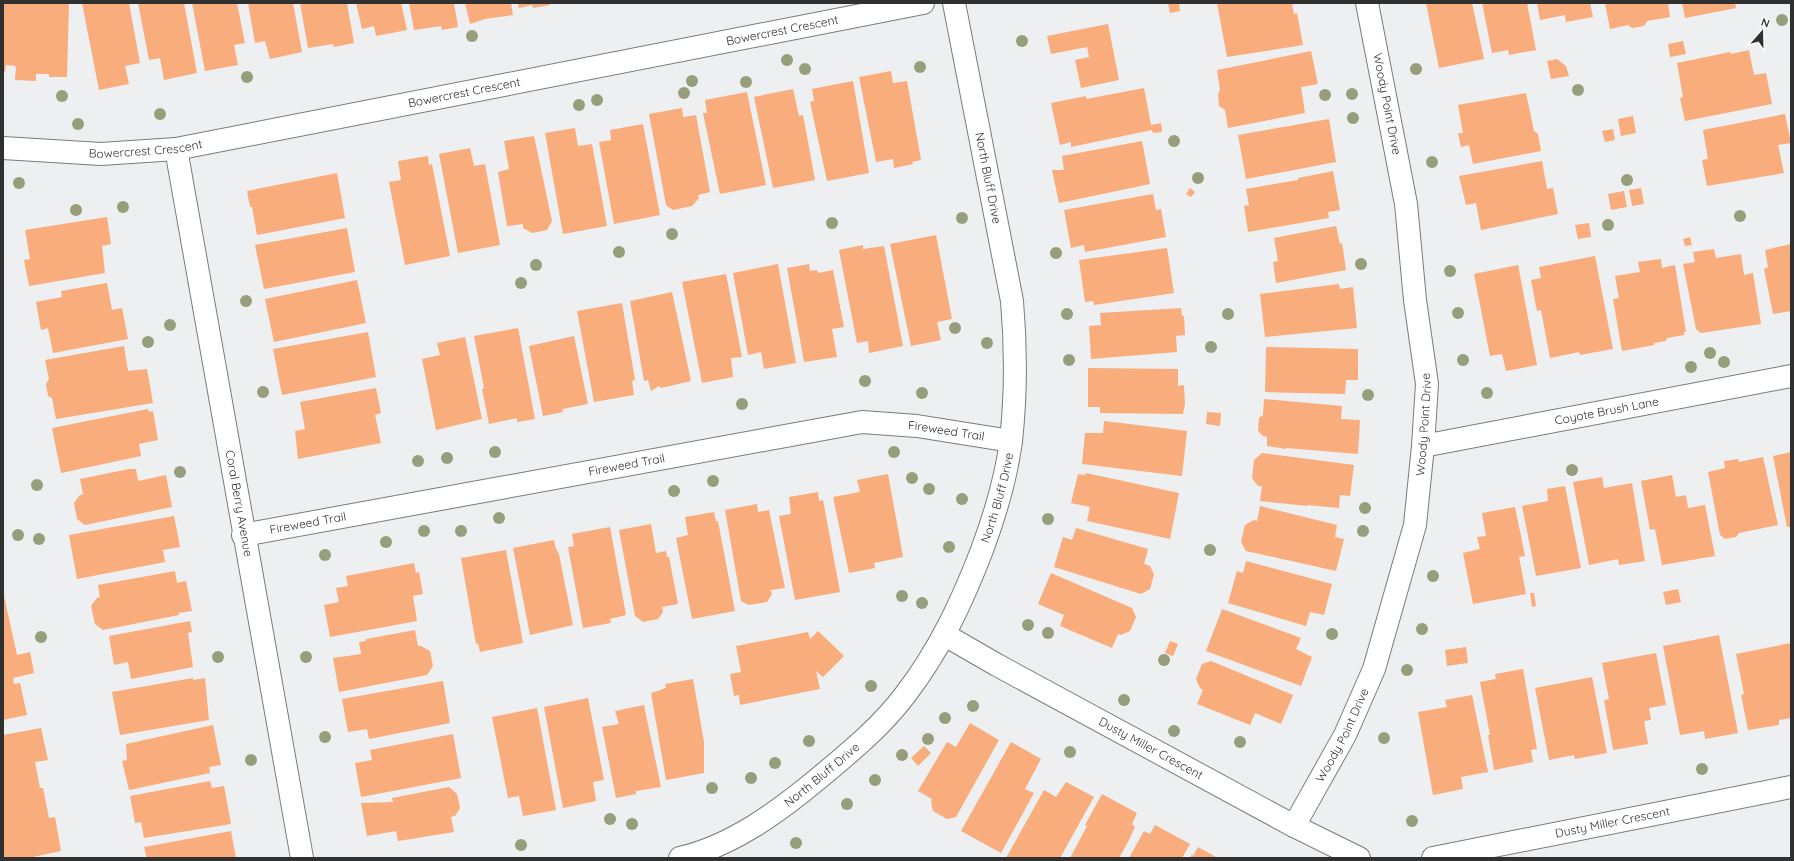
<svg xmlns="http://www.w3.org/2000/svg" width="1794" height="861" font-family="Quicksand,sans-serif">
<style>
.building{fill:#f9ac7c}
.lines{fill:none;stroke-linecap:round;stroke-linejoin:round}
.minor-casing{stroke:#7a7b7c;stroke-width:24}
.tertiary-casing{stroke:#7a7b7c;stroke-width:24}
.minor{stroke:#fff;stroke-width:22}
.tertiary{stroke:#fff;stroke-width:22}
.tree{fill:#989d7b}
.labels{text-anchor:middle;stroke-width:3;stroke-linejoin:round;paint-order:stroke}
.street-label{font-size:12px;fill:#303030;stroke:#fcfcfe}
</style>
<rect width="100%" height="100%" fill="#eeeff0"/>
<g class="building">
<polygon points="3,3 69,3 67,77 49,77 49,74 36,74 36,81 15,80 16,66 6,65 5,72 3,72"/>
<polygon points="82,3 129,3 140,63 125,66 129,84 99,90"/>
<polygon points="138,3 184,3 197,73 164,80 160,58 149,60"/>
<polygon points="192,3 237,3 245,43 234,45 238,65 205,71"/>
<polygon points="248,3 293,3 302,52 270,59 265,41 255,43"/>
<polygon points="300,3 347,3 354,43 334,47 333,44 308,48"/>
<polygon points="356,3 401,3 407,30 376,36 374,26 362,29"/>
<polygon points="409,3 454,3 458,27 442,30 441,26 414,30"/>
<polygon points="465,3 511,3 513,15 485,19 470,24"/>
<polygon points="518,3 549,3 550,5 533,8 532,5 519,8"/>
<polygon points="1168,3 1179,3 1180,11 1170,13"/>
<polygon points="1217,3 1292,3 1294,14 1297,13 1303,45 1227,57"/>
<polygon points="1426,3 1472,3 1484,59 1439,68"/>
<polygon points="1482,3 1527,3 1536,50 1509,55 1508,50 1492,53"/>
<polygon points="1537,3 1590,3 1593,17 1566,22 1565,15 1540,20"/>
<polygon points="1605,3 1668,3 1670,17 1647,21 1644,26 1632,28 1628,25 1610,29"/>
<polygon points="1682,3 1735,3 1736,8 1685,18"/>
<polygon points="1108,24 1119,80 1081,88 1075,60 1089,57 1087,47 1051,54 1047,36"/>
<polygon points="1683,41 1686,54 1670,57 1668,44"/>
<polygon points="1749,50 1754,75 1766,73 1772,104 1685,121 1680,98 1683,97 1677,63 1730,52 1731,54"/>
<polygon points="1311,51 1318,84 1301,87 1305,113 1228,128 1225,110 1219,106 1218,94 1220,90 1217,70"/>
<polygon points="1557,59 1566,66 1569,76 1551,79 1547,61"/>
<polygon points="891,71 893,83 907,81 921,160 912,162 913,164 894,168 893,159 876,162 859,77"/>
<polygon points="853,81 869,173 827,181 810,102 814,101 812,89"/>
<polygon points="1144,88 1151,125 1161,123 1162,132 1153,133 1152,130 1071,147 1071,142 1060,145 1051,103 1086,96 1086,99"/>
<polygon points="793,89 799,116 803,115 815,180 773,188 754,97"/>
<polygon points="747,92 766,185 720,194 703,113 707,113 705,100"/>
<polygon points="1526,93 1534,131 1538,134 1541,151 1473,164 1469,145 1461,147 1458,133 1463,133 1458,105"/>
<polygon points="682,108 683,117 696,115 710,192 698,195 699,198 692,206 673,210 666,205 649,114"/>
<polygon points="1785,114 1791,143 1778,145 1784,173 1707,186 1702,160 1708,159 1703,130"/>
<polygon points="1633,116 1636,133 1621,136 1618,119"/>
<polygon points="1329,119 1336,162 1246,179 1238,135"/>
<polygon points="643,124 660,215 614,224 599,142 611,140 610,130"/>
<polygon points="575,128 578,146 592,144 607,226 563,234 545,133"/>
<polygon points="1613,129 1615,140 1605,142 1602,131"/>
<polygon points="534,136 552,221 547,230 532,233 523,228 523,224 507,226 498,172 509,169 504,141"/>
<polygon points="1142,141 1150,184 1059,203 1052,170 1064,170 1062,156"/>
<polygon points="470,148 474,166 485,164 500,245 458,253 439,154"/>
<polygon points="428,156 429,165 432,164 450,256 405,265 389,182 401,180 398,161"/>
<polygon points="1542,161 1547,189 1553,188 1558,214 1481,230 1476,203 1466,205 1459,176"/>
<polygon points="1333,171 1340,210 1328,212 1329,218 1248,232 1244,206 1249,205 1246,189 1298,180 1298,178"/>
<polygon points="337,173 345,218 257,235 252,207 250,207 247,191"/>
<polygon points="1190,188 1195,192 1191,197 1186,194"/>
<polygon points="1641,188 1644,204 1632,206 1629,190"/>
<polygon points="1624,191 1627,207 1611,210 1608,194"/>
<polygon points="1153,194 1156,210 1161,209 1166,237 1085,252 1084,245 1071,248 1064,210"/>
<polygon points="107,217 111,244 102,246 105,273 29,286 24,260 30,259 25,230"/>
<polygon points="1589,223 1591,237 1578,239 1575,225"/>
<polygon points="1336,226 1340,244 1342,243 1346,270 1276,283 1273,262 1278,261 1274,238"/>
<polygon points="347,228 355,272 264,289 255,245"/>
<polygon points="936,235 952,319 937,322 941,340 911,346 890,244"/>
<polygon points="1690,237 1692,245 1685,246 1683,239"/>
<polygon points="1791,244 1791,311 1773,314 1764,269 1768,267 1765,250"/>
<polygon points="863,245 863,249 884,246 903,346 869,353 868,341 857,343 839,250"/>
<polygon points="1167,248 1174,293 1094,305 1093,301 1085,302 1079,260"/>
<polygon points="1714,249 1716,258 1741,254 1744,275 1753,273 1761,324 1701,333 1696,329 1683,264 1695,262 1693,252"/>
<polygon points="1595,256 1613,349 1580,355 1579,352 1550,358 1541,310 1537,311 1531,280 1541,278 1539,267"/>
<polygon points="1661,259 1662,268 1675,265 1686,332 1684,332 1684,335 1667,338 1666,341 1654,343 1654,345 1622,351 1613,299 1619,298 1615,276 1640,272 1638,262"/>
<polygon points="778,264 796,363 764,369 761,352 748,355 733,273"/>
<polygon points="809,264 810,271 817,270 818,273 833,270 844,327 832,329 837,357 804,362 787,268"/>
<polygon points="1518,265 1537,365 1506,371 1502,354 1490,356 1474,274"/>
<polygon points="726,274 742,357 731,358 733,377 702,383 682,282"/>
<polygon points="357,280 366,323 274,342 265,299"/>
<polygon points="107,283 112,310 122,308 128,339 53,353 48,328 41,330 36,302 62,297 61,291"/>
<polygon points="1339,284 1340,289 1353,287 1357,328 1265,337 1260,294"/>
<polygon points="672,292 691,381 661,388 659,386 651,391 648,380 644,381 630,301"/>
<polygon points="622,303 635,380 632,381 634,395 594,402 577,311"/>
<polygon points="1181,308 1182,316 1184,316 1185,335 1176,336 1177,352 1091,359 1089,326 1101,325 1100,313"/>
<polygon points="518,328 535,419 517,422 517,418 489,424 482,389 484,388 474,336"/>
<polygon points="368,332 376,377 282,395 273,349"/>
<polygon points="574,336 588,404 562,409 563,412 543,416 529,346"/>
<polygon points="465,337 482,419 436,430 422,359 440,355 437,343"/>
<polygon points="124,346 128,371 147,369 153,403 56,419 52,398 48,396 46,384 49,379 45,360"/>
<polygon points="1266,347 1358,349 1358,380 1346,380 1345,394 1265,392"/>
<polygon points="1088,368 1178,369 1178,386 1184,385 1185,404 1183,414 1100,413 1100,407 1088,407"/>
<polygon points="376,388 381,413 375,415 381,443 298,459 295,431 305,429 300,402"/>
<polygon points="1264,399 1342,406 1341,419 1360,420 1358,454 1286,448 1286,449 1267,446 1267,437 1263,436 1258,431 1259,418 1263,415"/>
<polygon points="148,409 149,412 153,411 158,440 139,444 141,456 61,473 52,428"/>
<polygon points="1207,412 1221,413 1220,426 1206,424"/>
<polygon points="1104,421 1187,431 1182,476 1082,464 1085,433 1103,433"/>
<polygon points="1791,452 1791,527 1787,527 1773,456"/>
<polygon points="1262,453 1354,465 1350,496 1340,495 1339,508 1307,505 1307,506 1260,501 1262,486 1258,486 1252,478 1254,460"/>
<polygon points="1763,457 1778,525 1739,533 1736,537 1725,539 1720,535 1708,472 1725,468 1724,461 1738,459 1739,462"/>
<polygon points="129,469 136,469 138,481 166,475 172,507 85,525 77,519 74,503 80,495 83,494 80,479"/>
<polygon points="1086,473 1179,493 1170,539 1087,521 1090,507 1071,503 1078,474 1085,475"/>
<polygon points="888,474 903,557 874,563 875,568 849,573 833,497 860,492 857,480"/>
<polygon points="1672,475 1676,497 1686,495 1688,508 1705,505 1715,556 1662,565 1655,529 1650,530 1641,481"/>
<polygon points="1602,477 1604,488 1632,483 1645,561 1619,565 1618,559 1589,565 1573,482"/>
<polygon points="1565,486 1581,568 1536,576 1522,506 1548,501 1547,489"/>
<polygon points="818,492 819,501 823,500 840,592 795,600 779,516 791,514 789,497"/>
<polygon points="757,504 758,512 769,510 785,588 771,590 772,594 767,602 749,605 741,601 725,510"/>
<polygon points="1260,506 1337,525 1335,537 1344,539 1336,571 1246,551 1241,542 1245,525 1254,520 1257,521"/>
<polygon points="1515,507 1525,556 1519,557 1526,594 1473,604 1463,553 1480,549 1477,537 1486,536 1482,513"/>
<polygon points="714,512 716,521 718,521 735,611 692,619 676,538 688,535 685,517"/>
<polygon points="174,516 180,547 163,550 165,562 77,579 69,535"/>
<polygon points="651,524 656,553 666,551 667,557 669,557 678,604 662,607 663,612 658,619 643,622 635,616 619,530"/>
<polygon points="610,527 626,615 610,619 611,623 583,628 568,547 574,546 572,534"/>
<polygon points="1076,528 1148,549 1144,564 1150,566 1154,574 1150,589 1141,594 1054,567 1063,537 1072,540"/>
<polygon points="554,540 556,549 559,554 573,625 530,635 513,548"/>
<polygon points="506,550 523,643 480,652 478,643 476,644 461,558"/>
<polygon points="1246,561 1332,584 1324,615 1310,612 1306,626 1228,603 1237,571 1243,573"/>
<polygon points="414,563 416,573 419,572 423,594 413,596 417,621 330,637 324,605 339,602 336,588 348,586 346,576"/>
<polygon points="175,571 177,583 186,581 192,611 178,613 179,615 103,630 95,624 91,606 97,598 100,597 98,585"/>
<polygon points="1051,573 1132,608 1136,617 1130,631 1121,635 1118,634 1112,648 1060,626 1064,615 1038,604"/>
<polygon points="1678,589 1681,602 1666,605 1663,592"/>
<polygon points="3,591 17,655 30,652 34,673 13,678 14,684 20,683 27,715 3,720"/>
<polygon points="1530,593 1534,593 1536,606 1532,607"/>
<polygon points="1222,609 1301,638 1296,649 1312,657 1301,686 1206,651"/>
<polygon points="190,621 192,632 188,633 193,667 131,679 128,662 114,665 109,636"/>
<polygon points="415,630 418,646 421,646 430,651 433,666 427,675 339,692 333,658 361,654 359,642 366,641 366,639"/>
<polygon points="818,631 844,656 823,677 816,671 820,689 740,705 739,695 734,696 730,674 741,672 736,646 808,632 810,639"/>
<polygon points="1719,635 1738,733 1705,739 1704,731 1680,735 1663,646"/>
<polygon points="1170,641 1178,644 1173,656 1165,653"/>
<polygon points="1791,643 1791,718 1779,720 1779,725 1748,730 1741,695 1744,694 1736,654"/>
<polygon points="1466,647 1468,663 1447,666 1445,650"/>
<polygon points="1656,653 1666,705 1649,708 1651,720 1644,721 1648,744 1613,750 1604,700 1609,699 1602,663"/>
<polygon points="1211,661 1293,695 1281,724 1255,713 1250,725 1197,704 1203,690 1200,688 1196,679 1202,664"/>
<polygon points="1523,669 1537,749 1531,750 1533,762 1494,770 1488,735 1490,735 1480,682 1496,679 1495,674"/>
<polygon points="1592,677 1607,753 1575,759 1574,755 1549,760 1535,688"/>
<polygon points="193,678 193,680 205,678 209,720 120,735 112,692"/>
<polygon points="693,679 704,742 704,773 666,780 651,693 666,688 665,684"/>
<polygon points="443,681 450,723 369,739 367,729 348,732 342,699"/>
<polygon points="1472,695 1488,772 1461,777 1463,789 1433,795 1418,712 1447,707 1445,700"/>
<polygon points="588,698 604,780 593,782 596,801 563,808 544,707"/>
<polygon points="644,705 661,787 636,791 636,794 616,798 602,727 619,724 615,711"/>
<polygon points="537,708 556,810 523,816 519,796 508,798 492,717"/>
<polygon points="970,723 999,740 956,817 947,819 933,811 931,802 932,799 918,791 947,742 956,747"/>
<polygon points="213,725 221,765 209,767 210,773 129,790 122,761 127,760 126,744"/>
<polygon points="41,728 48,760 35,762 40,788 43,788 49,818 55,817 61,851 28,858 3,858 3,735"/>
<polygon points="453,734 461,778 361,797 355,763 372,760 370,750"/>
<polygon points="1011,742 1041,759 1025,789 1034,793 1001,853 961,831"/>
<polygon points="924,746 931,753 918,766 911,758"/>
<polygon points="210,781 212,788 224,786 231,824 144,838 141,822 135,823 130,796"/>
<polygon points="1066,782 1094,797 1060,858 1006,858 1044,790 1056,797"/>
<polygon points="449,787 457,794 460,808 455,816 451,817 454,832 398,841 396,831 367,836 361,803 393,802 392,798"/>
<polygon points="1102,794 1137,813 1132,824 1135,827 1128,842 1119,858 1070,858 1087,826 1085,825"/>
<polygon points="1155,825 1190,844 1182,858 1129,858 1144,831 1150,834"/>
<polygon points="231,831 236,858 147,858 144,847"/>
<polygon points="1198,847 1218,858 1190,858 1192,854 1193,856"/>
</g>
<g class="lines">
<g class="minor-casing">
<g id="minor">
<path id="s1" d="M3,148L101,154L176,149L923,3"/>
<path id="s2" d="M176,149L302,858"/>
<path id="s3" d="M1423,446L1791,376"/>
<path id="s4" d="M243,535L862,422L917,426L1011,441"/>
<path id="s5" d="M945,635L997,665L1294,826L1359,858"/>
<path id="s6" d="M1294,826L1345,735L1374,669L1415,525L1423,446L1427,384L1415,300L1406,204L1367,3"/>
<path id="s7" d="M1433,858L1791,787"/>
</g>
</g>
<g class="tertiary-casing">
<g id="tertiary">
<path id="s8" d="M680,858C732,846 778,812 819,778C849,753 881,727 905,695C939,651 962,602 982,550C995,515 1006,479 1011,441C1016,395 1016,347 1012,301L954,3"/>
</g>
</g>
<use href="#minor" class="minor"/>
<use href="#tertiary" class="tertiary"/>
</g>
<g class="tree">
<circle cx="1782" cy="20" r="6"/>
<circle cx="472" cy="36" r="6"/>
<circle cx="1022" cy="41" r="6"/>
<circle cx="787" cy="60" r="6"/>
<circle cx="920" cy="67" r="6"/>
<circle cx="805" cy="69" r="6"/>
<circle cx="1416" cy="69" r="6"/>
<circle cx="247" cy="77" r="6"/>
<circle cx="692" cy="81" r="6"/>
<circle cx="746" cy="82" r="6"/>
<circle cx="1578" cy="90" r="6"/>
<circle cx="684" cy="93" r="6"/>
<circle cx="1352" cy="94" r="6"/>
<circle cx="1325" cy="95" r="6"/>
<circle cx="62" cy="96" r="6"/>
<circle cx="597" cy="100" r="6"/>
<circle cx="579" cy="105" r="6"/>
<circle cx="160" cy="114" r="6"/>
<circle cx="1353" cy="118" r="6"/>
<circle cx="78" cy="124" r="6"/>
<circle cx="1174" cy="141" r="6"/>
<circle cx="1432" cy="162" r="6"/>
<circle cx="1198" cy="178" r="6"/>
<circle cx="1627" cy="180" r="6"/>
<circle cx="19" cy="183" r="6"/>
<circle cx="123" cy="207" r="6"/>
<circle cx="76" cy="210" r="6"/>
<circle cx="1740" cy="216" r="6"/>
<circle cx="962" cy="218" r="6"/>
<circle cx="832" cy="223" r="6"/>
<circle cx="1608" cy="225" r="6"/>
<circle cx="672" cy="234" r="6"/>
<circle cx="619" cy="252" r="6"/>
<circle cx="1056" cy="253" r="6"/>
<circle cx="1361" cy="264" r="6"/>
<circle cx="536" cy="265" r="6"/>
<circle cx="1450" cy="271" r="6"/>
<circle cx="521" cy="283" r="6"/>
<circle cx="246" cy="301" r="6"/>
<circle cx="1458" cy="313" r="6"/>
<circle cx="1067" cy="314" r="6"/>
<circle cx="1228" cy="314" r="6"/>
<circle cx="170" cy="325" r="6"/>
<circle cx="955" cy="328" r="6"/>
<circle cx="148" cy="342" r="6"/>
<circle cx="987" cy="343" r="6"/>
<circle cx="1211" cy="347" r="6"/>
<circle cx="1710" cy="353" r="6"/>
<circle cx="1069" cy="360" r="6"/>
<circle cx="1463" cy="360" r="6"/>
<circle cx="1724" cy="362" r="6"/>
<circle cx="1691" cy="367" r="6"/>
<circle cx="865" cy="381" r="6"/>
<circle cx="263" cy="392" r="6"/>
<circle cx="922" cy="393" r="6"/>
<circle cx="1487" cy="393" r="6"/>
<circle cx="1368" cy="395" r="6"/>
<circle cx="742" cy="404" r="6"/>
<circle cx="495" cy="452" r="6"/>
<circle cx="894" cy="452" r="6"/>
<circle cx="447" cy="458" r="6"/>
<circle cx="418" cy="461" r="6"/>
<circle cx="1572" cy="470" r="6"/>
<circle cx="180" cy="472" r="6"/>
<circle cx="912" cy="478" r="6"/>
<circle cx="713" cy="481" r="6"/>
<circle cx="37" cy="485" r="6"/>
<circle cx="929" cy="489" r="6"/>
<circle cx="674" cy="491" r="6"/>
<circle cx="962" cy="499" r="6"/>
<circle cx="1365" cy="508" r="6"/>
<circle cx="499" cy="518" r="6"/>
<circle cx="1048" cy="519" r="6"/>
<circle cx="424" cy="531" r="6"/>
<circle cx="461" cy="531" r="6"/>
<circle cx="1363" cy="531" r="6"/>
<circle cx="18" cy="535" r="6"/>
<circle cx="39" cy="539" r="6"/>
<circle cx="386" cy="542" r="6"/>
<circle cx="949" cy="547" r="6"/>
<circle cx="1210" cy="550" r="6"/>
<circle cx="325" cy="555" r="6"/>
<circle cx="1433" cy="576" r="6"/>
<circle cx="902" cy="596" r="6"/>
<circle cx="922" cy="603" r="6"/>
<circle cx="1028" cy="625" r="6"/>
<circle cx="1422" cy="629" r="6"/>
<circle cx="1048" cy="633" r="6"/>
<circle cx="1332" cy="634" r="6"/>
<circle cx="41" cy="637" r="6"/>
<circle cx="218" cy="657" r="6"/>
<circle cx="306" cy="657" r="6"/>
<circle cx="1164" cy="660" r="6"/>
<circle cx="1407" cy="670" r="6"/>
<circle cx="871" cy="686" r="6"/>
<circle cx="1124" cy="700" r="6"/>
<circle cx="973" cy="706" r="6"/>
<circle cx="945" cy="718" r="6"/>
<circle cx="1174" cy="731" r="6"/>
<circle cx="325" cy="737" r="6"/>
<circle cx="1384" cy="738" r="6"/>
<circle cx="928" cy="739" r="6"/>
<circle cx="809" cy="741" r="6"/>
<circle cx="1240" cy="742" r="6"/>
<circle cx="1070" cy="752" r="6"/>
<circle cx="902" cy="755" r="6"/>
<circle cx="251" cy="760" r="6"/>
<circle cx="775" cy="763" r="6"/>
<circle cx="1702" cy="769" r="6"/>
<circle cx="751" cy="778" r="6"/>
<circle cx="875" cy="780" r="6"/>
<circle cx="712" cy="788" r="6"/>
<circle cx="847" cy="804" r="6"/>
<circle cx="610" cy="819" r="6"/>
<circle cx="1412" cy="821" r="6"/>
<circle cx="632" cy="824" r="6"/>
<circle cx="796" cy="843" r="6"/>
<circle cx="521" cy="845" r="6"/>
</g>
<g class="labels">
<g class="street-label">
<text dy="4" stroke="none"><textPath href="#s1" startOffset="791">Bowercrest Crescent</textPath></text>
<text dy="4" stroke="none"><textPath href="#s1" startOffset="467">Bowercrest Crescent</textPath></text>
<text transform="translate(1387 104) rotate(79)" y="4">Woody Point Drive</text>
<text dy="4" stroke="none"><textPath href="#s1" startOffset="143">Bowercrest Crescent</textPath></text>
<text transform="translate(988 178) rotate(79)" y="4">North Bluff Drive</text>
<text dy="4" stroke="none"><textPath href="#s3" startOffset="187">Coyote Brush Lane</textPath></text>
<text dy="4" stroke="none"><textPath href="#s6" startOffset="427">Woody Point Drive</textPath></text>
<text dy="4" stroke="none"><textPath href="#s4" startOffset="714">Fireweed Trail</textPath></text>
<text dy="4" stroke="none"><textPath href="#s4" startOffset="390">Fireweed Trail</textPath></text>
<text dy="4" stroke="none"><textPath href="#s8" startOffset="501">North Bluff Drive</textPath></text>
<text dy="4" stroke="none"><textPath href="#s2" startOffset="360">Coral Berry Avenue</textPath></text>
<text dy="4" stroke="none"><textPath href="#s4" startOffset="66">Fireweed Trail</textPath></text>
<text dy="4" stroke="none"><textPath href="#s6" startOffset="103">Woody Point Drive</textPath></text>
<text dy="4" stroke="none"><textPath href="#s5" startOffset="235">Dusty Miller Crescent</textPath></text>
<text dy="4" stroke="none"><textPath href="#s8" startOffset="166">North Bluff Drive</textPath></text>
<text dy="4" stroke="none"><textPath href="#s7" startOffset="183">Dusty Miller Crescent</textPath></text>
</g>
</g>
<rect width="1794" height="861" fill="none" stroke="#303030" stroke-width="8"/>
<g transform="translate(1762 32) rotate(20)" stroke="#fcfcfe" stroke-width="3" paint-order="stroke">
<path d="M0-3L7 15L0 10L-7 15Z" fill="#303030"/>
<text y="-6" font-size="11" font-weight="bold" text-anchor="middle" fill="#303030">N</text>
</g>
</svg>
